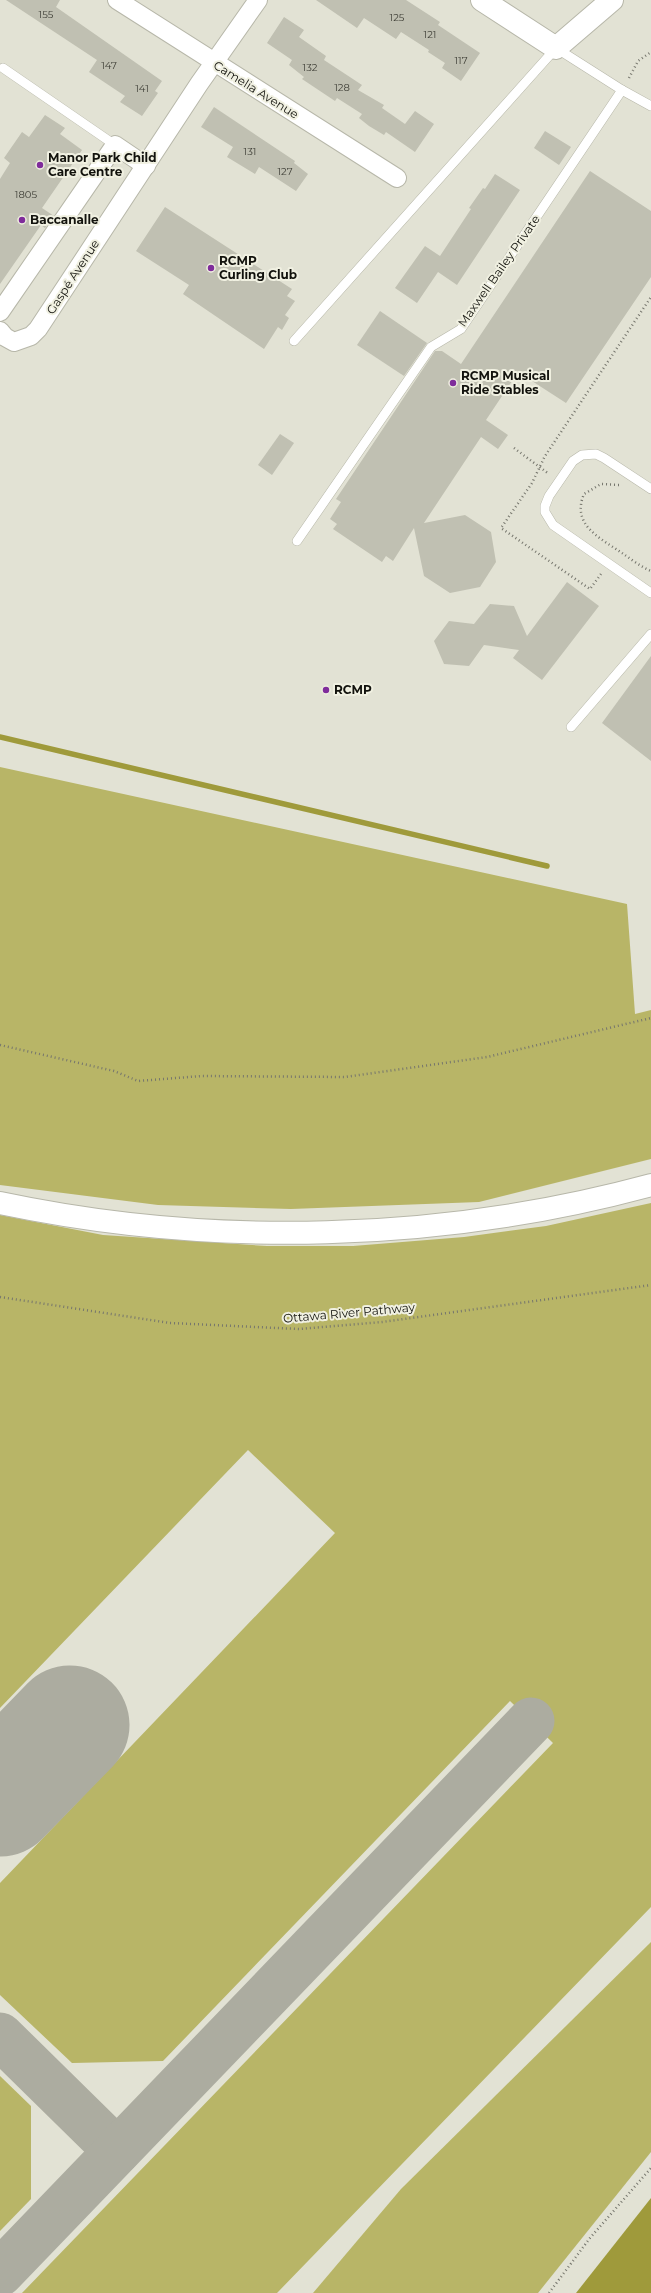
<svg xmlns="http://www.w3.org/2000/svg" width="651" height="2293" font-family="Montserrat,sans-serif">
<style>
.green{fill:#b8b567}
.water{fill:#9f9a3b}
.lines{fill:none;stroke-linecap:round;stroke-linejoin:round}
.stream{stroke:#9f9a3b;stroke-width:5.5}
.taxiway{stroke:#acaca0;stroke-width:47}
.runway{stroke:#acaca0;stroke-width:119}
.building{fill:#c0c0b2}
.service-casing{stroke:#b7b7a9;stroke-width:10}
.minor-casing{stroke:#b7b7a9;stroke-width:20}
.tertiary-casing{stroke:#b7b7a9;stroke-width:24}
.primary-casing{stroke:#b7b7a9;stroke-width:24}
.path{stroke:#76766d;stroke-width:2.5;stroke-dasharray:1 3;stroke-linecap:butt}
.service{stroke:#fff;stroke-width:9}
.minor{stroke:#fff;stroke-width:18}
.tertiary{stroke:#fff;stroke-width:22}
.primary{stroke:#fff;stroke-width:22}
.poi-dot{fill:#7f2c9b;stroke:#f0f0e1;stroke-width:1.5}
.labels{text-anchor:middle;stroke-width:4;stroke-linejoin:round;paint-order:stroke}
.number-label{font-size:10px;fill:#3e3e36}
.street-label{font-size:12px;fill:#12120d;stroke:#f0f0e1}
.poi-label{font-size:12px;font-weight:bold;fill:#12120d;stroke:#f0f0e1;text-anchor:start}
</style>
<rect width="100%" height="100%" fill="#e2e2d4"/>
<g class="green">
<polygon points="0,767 627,904 635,1014 651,1010 651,1159 479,1202 291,1209 158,1205 0,1185"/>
<polygon points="651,1203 651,1907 277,2293 22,2293 553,1743 510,1701 163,2061 72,2063 0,1995 0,1883 335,1533 248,1450 0,1708 0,1215 103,1235 267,1246 353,1246 464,1237 546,1226"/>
<polygon points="651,1942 651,2152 538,2293 313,2293 401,2189"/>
<polygon points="0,2076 31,2106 31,2199 0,2231"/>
</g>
<polygon class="water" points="651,2198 651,2293 576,2293"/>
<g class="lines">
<polyline class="stream" points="0,737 547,866"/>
<g class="taxiway">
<polyline points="0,2036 117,2151"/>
<polyline points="0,2273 531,1721"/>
</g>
<polyline class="runway" points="0,1797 70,1725"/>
</g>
<g class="building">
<polygon points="6,0 60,0 56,7 162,81 155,91 158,93 142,116 120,102 125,96 89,72 97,60"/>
<polygon points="316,0 406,0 440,22 438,25 480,53 461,81 442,68 445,63 428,52 429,50 401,32 396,39 364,18 357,28"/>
<polygon points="284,17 304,30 299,37 326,56 324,60 362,85 358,90 384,105 382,108 405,124 415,111 434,124 415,152 386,132 384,135 369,126 359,118 362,114 337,98 335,101 302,79 304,77 289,65 292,60 267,43"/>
<polygon points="214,107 295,161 294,163 308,174 296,191 259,167 255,174 227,157 233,147 201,127"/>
<polygon points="45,115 65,128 60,134 82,150 42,208 54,216 45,228 41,225 0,284 0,179 10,163 4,158 22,132 29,137"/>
<polygon points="545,131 571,147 559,165 534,148"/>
<polygon points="590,171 651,211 651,277 566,403 518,372 486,420 508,435 498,449 481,437 424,523 465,515 491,532 496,562 480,587 450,593 424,576 414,528 393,561 386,556 382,562 333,529 337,524 330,519 341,502 336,499 435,351 442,351 461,364"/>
<polygon points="495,174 520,190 457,285 438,272 417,303 395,288 425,246 440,256 471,209 469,208 483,188 485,189"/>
<polygon points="165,207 292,289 287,296 295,301 285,315 289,318 282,330 278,327 264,349 183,294 189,285 136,251"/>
<polygon points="380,311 427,343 404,376 357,345"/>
<polygon points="280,434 294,443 272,475 258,465"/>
<polygon points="567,582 599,606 542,680 513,658 519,650 484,645 469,666 444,664 434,641 449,621 474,624 490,604 514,606 527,636"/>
<polygon points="651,656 651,761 602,723"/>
</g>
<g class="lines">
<g class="service-casing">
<g id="service">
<polyline points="3,68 115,145"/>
<polyline points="294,341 556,48 622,90"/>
<polyline points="651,489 604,458 596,454 582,455 573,461 549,496 545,506 545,512 553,525 651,593"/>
<polyline points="297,541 431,347 461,329 622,90 651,106"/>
<polyline points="571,727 651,634"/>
</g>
</g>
<g class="minor-casing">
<g id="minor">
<polyline points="117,0 397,178"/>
<polyline points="0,312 115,145 146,166"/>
<polyline points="0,331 5,337 14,342 31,336 38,329 199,84 258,0"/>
</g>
</g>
<g class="tertiary-casing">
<polyline id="tertiary" points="482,0 556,48 612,0"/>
</g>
<g class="primary-casing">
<path id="primary" d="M0,1203C213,1248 441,1242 651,1185"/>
</g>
<g class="path">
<polyline points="629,78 638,61 651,52"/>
<polyline points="514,448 549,474"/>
<path d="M619,485L601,484L584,494C571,525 600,538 622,553C631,559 641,567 651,571"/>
<polyline points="601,574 590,589 501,528 532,483 545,456 651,297"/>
<polyline points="0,1045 114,1071 138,1081 202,1076 345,1077 487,1057 651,1018"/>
<polyline points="0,1297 170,1323 299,1329 382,1322 651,1285"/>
<polyline points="549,2293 590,2238 651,2168"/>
</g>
<use href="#service" class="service"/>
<use href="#minor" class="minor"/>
<use href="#tertiary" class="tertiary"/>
<use href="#primary" class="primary"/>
</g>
<g class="poi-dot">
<circle cx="40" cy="165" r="4"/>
<circle cx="22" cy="220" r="4"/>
<circle cx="211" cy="268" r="4"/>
<circle cx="453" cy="383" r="4"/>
<circle cx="326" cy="690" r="4"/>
</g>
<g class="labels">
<g class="number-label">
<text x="46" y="18">155</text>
<text x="397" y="21">125</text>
<text x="430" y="38">121</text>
<text x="461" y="64">117</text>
<text x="109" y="69">147</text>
<text x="310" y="71">132</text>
<text x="342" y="91">128</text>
<text x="142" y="92">141</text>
<text x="250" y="155">131</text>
<text x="285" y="175">127</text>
<text x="26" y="198">1805</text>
</g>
<g class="street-label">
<text transform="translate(256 90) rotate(32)" y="4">Camelia Avenue</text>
<text transform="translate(499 271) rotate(-55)" y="4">Maxwell Bailey Private</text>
<text transform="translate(73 277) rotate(-57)" y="4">Gaspé Avenue</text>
<text transform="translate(349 1313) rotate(-5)" y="4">Ottawa River Pathway</text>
</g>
<g class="poi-label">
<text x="48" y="162">Manor Park Child<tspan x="48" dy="14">Care Centre</tspan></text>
<text x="30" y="224">Baccanalle</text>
<text x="219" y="265">RCMP<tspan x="219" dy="14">Curling Club</tspan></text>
<text x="461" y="380">RCMP Musical<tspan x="461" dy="14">Ride Stables</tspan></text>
<text x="334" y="694">RCMP</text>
</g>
</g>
</svg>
